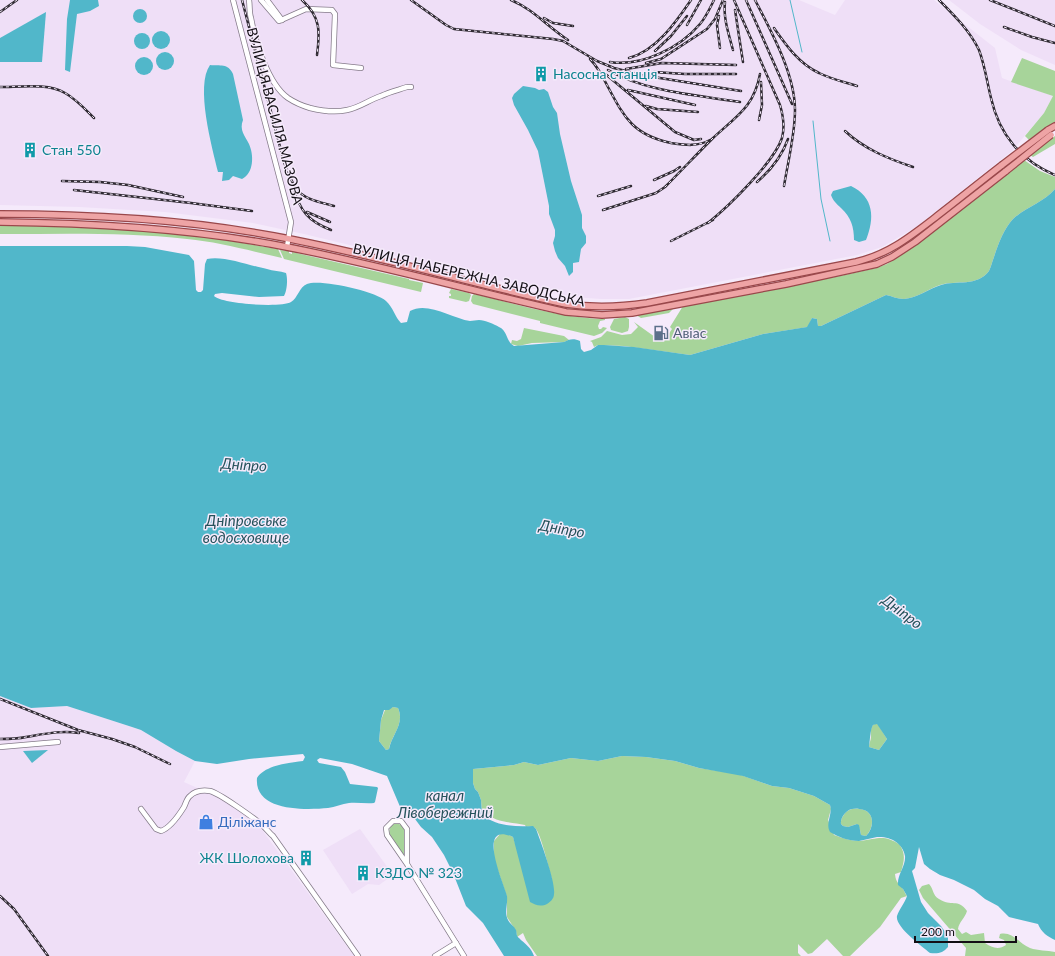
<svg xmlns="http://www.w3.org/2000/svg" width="1055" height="956" font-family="Lato,sans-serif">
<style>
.built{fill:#efdff7}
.green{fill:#a7d49a}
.water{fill:#51b7ca;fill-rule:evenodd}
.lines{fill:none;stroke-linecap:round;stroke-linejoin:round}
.stream{stroke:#51b7ca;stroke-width:1}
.minor-casing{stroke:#857b8a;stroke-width:6}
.major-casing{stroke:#99484b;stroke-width:8}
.minor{stroke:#fff;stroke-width:4.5}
.major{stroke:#eea4a5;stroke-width:5.5}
.rail-casing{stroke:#2f2a32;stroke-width:2.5}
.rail{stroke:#f5eafb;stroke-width:1;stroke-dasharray:3;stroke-linecap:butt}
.major-bridge-casing{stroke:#99484b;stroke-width:8;stroke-linecap:butt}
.major-bridge{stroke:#eea4a5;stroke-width:5.5}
.labels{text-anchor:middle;stroke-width:3;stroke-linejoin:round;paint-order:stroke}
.culture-label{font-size:14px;fill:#0d838f;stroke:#f5eafb;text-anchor:start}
.street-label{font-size:14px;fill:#120e14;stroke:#f5eafb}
.service-label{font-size:14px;fill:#4e5e75;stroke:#f5eafb;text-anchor:start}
.shop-label{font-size:14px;fill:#366cbe;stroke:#f5eafb;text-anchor:start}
.water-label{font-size:15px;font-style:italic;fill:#25525b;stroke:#f5eafb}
</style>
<rect width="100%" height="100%" fill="#f5eafb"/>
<g class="built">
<polygon points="0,0 799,0 835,15 845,0 934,0 995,48 1002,78 1053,96 1044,113 1012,151 916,227 882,247 857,255 629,299 601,299 573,297 516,285 304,234 253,223 165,212 79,207 0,205"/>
<polygon points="949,0 1055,0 1055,65 1021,50 980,24"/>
<polygon points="0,696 31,708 67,706 132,727 141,730 176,751 195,761 184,782 224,800 260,827 354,956 0,956"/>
<polygon points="360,829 393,875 379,885 368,884 352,894 323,850"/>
</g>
<g class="green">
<polygon points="1022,58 1055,71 1055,122 1029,140 1025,136 1044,113 1053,96 1011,82"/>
<polygon points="1055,136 1055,144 1033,157 1030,155"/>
<path d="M1024,160L1040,171L1055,177V189C1044,202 1026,207 1013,219C1004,229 998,244 994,257C992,262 991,267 989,271C977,287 956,280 940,285C928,289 917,298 904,299C897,299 892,296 886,295L821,326H818L817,319L812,318L808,327L763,334L690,355L624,346L598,345L594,347L592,342L590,341L601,337L607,331L622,335L631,334L638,327L634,322L655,337L657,335L664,341L672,329L670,327L683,306L840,276L876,268L887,264L910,249Z"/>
<path d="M0,225C58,226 116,228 173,233C208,237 243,243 278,249L282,258C251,251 219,242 187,239C126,232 64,234 4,234H0Z"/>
<polygon points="280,250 289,251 289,253 292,254 292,252 409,279 409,280 423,283 421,292 284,259"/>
<polygon points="451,289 469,293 471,295 469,301 466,302 449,298 449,296 451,296 451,294 449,293"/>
<path d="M474,294C517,304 561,318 605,319V320L600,321L598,326L599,329H601L603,327L607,328L602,333L594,336L540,323V321L473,304L471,301L472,296Z"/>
<polygon points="674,308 669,313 641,318 636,315"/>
<polygon points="625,317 629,319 629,327 628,331 622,333 611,330 610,327 614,319"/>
<polygon points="524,328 564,336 569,340 564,342 532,343 518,346 511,344 512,340 517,341 521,339"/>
<path d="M393,707L398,708C405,724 392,734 389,749L386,750L379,741L381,720L385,710Z"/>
<path d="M877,723L887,739L879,750L869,747C869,743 871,740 871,737C871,732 870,730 873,725Z"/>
<path d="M622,756L646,757L675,761L699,768L738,774L772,786L789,788L814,796L830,805L831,809L828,820L834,835C842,838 852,841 860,841C878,839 884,834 900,845C906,855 904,861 901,872L895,874C896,884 899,882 903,889C905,892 905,894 907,896L901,898L880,927L850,956H843L827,939L812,953L808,954L798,944V953L801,956H537L526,940L523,933L517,937L516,931L507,917V897L494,859V841L500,834H507L513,837L515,843L552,879C549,870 541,833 535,828C532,826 529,826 526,827L525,825C512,822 495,823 485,812L482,815L481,800L478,792L475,789L473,783V769L514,765L524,762L538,765L571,758L598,761Z"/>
<path d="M852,809C854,809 856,808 859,809C875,810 875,827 866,836L861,835L860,830L857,824L848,827L843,826L841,824C840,818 846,810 852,809Z"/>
<path d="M397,823L401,825L404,828V858C398,849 379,827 397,823Z"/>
<path d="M929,884C934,889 932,895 939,899C951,907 958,898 967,911C965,918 959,922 958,929L962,934L966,932L971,935L984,933L985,943C992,948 999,950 1006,945L1004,940L999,938L1000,934C1013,931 1019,944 1030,948C1038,951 1047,950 1055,952V956H965L966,948L923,898L919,890L922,886Z"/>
</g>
<g class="water">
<polygon points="70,0 98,0 99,6 90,11 77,14 70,72 65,70 67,19"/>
<circle cx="140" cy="16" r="7"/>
<polygon points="46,12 42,62 0,62 0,38"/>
<circle cx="161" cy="40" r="9"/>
<circle cx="142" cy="41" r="8"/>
<circle cx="165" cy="61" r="9"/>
<circle cx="144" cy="66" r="9"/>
<path d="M210,65C220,66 228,63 233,74L243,120C239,130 245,136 249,144C254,155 254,173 242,179L233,176L229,180L222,181L223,172H218C212,147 195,86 210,65Z"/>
<polygon points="523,86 535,88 539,90 544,89 548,92 553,107 557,113 560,134 571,181 582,215 582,228 586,236 586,243 581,249 579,262 573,263 573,272 569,276 565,266 558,258 555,251 553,243 555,236 555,230 549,214 549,206 538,151 528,130 514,105 512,98 514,94"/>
<path d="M851,186C874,197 875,218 866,240L859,242L854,240C854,227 851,217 841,208C837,204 833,201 831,195L833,191Z"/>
<path d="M1055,189V940C1048,937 1041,932 1038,924L1009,917L998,906L985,899L974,890L954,880L940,875L930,869L924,864L919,847L915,868L912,871L921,902L928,913L941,926L948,936V947C943,953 938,954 930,953C922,946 895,927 897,916C899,909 905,903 907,896L903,889L898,885C897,875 906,866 905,856C903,843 890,836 877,837C871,838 865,840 859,841C849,841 838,837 830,832C825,823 833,814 830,805L814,796L789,788L772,786L743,776L699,768L675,761L646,757L622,756L598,761L571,758L538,765L524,762L514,765L473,769V783L475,789L478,792L481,800L482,815C497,826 514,827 533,826L536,829C541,842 556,883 554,894C554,899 550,902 547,904C541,907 535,905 530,902L513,837C475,820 504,884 507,896C508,904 504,913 508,920C510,924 514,926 516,930C517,933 516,936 519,938C525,944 531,947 534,956H504L483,923L466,906L453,873L444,855L432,837L421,827L412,815L401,809L387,776L352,764L320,758L317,760L319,763L341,767L345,772L350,784L377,787L378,788L375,802L374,803C366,804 357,802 349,803C342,804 335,807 328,808C306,810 254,812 257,778C265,765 289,763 303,761L305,757L303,754L249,759L217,764L195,761L176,751L141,730L132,727L67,706L31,708L0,696V246H127L145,247L189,255L194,261L196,290L198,292H201L203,290L205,264L207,259C223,255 251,266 267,269C273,271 280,271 286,273C288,279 287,291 284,296L259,297L222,293L215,294L214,296C222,304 281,308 291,302C298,298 299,287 307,284C320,279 375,291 386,301C393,307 395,317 401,323L407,322L410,311C427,301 452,318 470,321C473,321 476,320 479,320C485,320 494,324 499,327C508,331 506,342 514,346L564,342C569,339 574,338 580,341L581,349L584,352L591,350L598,345H604L634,347L690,355L763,334L807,327L812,318L817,319L818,326H821L886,295C892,296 897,299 904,299C917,298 928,289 941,285C956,280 977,287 989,271C991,267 992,262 994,257C998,244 1004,229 1013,219C1026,207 1044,202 1055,189ZM393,707L398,708C405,724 392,734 389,749L386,750L379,741L381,720L384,710H389ZM877,724L887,739L879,750L869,747C870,741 870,730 873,725ZM852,809C854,809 856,808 859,809C875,810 875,827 866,836L861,835L859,825L857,824L848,827L843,826L841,824C840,818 846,810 852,809Z"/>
<polygon points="48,750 32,763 23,751"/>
</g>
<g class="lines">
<g class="stream">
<polyline points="790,0 802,52"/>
<polyline points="813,121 821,199 830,241"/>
</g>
<g class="minor-casing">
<g id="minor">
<polyline points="233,0 291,222 287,247"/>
<path d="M249,0C250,6 249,12 251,18C255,41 268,84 288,98C294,102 303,106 310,108C322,111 334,113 347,110C359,108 369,100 381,96C389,92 398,90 407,87H411"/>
<polyline points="261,0 279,21 306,9 332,10 335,14 333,65 361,68"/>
<polyline points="267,0 282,20"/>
<polyline points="0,747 58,742"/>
<path d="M141,809L156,829L161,831C170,828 179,815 184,807C186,803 187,798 190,796C195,791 203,790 210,791C219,793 254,818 262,825C266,828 269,833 273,836L358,956"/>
<polyline points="407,864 407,829 401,821 393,821 386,828 387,835 407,864 464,956"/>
<polyline points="435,956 456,943"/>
</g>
</g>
<g class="major-casing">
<g id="major">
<polyline points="1048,130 1055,126"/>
<path d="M0,214C91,214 184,219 274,236C373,254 469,283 566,304C594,308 620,307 647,303L856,262C889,254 911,236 937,216C959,199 980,182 1002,165"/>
<path d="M0,222C91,223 182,228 271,244C370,262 467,290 566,312L602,315L632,313L786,284L877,264L892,257L915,242L1006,171"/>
</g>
</g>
<use href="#minor" class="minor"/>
<use href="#major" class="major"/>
<g class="rail-casing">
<g id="rail">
<path d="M242,0L284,162C297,196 299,197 334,206"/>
<path d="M302,0C321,17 320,32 317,55"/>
<polyline points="411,0 446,25 454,29 553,39 563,41 597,61 614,68 641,75 741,91"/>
<path d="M511,0C533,9 548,27 568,40"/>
<polyline points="746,0 792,104"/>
<path d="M755,0C771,31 795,74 795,110C795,135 788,161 784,186"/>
<path d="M939,0C954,15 970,31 979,50C985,66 987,82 991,98C999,134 1021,161 1055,175"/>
<polyline points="990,0 1055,26"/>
<path d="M725,2C723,18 729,35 733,50"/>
<polyline points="735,10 743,62"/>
<polyline points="0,12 17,0"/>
<polyline points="719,16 717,25 720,48"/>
<polyline points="544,18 553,23 573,26"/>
<polyline points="687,25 701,0"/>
<polyline points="1004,27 1032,37 1055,43"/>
<path d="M774,28C786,45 799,64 819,73C831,79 844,82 857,86"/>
<polyline points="655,51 671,36 687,16"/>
<path d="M629,58C656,51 676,22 691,0"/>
<path d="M590,59C598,67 603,77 608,87C625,119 634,135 671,143C685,145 697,147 710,140"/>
<path d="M610,62C641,67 680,48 700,24C706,17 710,8 714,0"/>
<polyline points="646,63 661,59 707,29 715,19 723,0"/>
<polyline points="626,69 662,63 736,65"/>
<path d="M608,70C646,92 697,95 740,102"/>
<polyline points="603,72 675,132 694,140 701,139"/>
<polyline points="654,72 685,74 736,74"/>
<path d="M0,87C19,87 49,83 65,93C76,99 85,109 94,118"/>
<polyline points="628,90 695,105"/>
<polyline points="646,106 657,109 698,112"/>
<polyline points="759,120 762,105 761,82"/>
<path d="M845,131C864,149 889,159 913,167"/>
<polyline points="654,180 674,171 680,167"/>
<polyline points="62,181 100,182 128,185 183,197"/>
<path d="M757,182C770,171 782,156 788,139"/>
<path d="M293,187C300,211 308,221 331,230"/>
<polyline points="74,190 191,203 252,211"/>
<polyline points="598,196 631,186"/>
<path d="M603,210L656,193L665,187C681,171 696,155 712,139C735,117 754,108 760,74"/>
<polyline points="307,212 330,222"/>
<path d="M708,223C729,206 774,162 782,138C785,127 783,115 780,105L734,0"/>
<polyline points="671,241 713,220"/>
<polyline points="0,699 78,730 112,739 135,747 170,764"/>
<path d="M0,739C8,739 17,739 26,737C44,734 61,730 79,733"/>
<polyline points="0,896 14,909 48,956"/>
</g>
</g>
<use href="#rail" class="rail"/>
<g class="major-bridge-casing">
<g id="major-bridge">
<polyline points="1002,165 1048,130"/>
<polyline points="1006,171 1051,135"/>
</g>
</g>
<use href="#major-bridge" class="major-bridge"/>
</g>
<defs>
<g id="building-bare" transform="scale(1.2)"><path d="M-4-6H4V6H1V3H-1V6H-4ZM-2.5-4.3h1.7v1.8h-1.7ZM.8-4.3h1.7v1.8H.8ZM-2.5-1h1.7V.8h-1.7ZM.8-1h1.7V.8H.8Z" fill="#0f9aa8" stroke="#f5eafb" stroke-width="2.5" paint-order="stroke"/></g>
<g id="fuel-bare" transform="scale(1.2)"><path d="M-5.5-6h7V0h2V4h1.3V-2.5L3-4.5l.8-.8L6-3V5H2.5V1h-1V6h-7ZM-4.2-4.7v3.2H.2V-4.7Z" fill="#5c6f8a" stroke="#f5eafb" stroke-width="2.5" paint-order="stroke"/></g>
<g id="shop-bare" transform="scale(1.2)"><path d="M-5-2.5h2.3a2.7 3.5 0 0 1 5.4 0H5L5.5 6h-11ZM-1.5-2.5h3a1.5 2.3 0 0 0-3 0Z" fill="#3f7fe0" stroke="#f5eafb" stroke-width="2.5" paint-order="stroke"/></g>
</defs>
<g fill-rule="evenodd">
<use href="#building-bare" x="541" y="74"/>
<use href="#building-bare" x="30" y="150"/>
<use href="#fuel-bare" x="661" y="333"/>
<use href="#shop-bare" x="206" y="822"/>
<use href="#building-bare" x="306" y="858"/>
<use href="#building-bare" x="363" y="873"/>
</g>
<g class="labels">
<g class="culture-label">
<text x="553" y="79">Насосна станція</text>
<text x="42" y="155">Стан 550</text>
<text x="294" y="863" text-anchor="end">ЖК Шолохова</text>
<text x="375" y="878">КЗДО № 323</text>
</g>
<g class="street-label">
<text transform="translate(275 116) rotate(75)" y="5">ВУЛИЦЯ ВАСИЛЯ МАЗОВА</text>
<text transform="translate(469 275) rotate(13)" y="5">ВУЛИЦЯ НАБЕРЕЖНА ЗАВОДСЬКА</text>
</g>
<g class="service-label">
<text x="673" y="338">Авіас</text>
</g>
<g class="shop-label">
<text x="218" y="827">Діліжанс</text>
</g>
<g class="water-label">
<text transform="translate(244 465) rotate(4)" y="5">Дніпро</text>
<text x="246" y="526">Дніпровське<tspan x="246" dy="17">водосховище</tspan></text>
<text transform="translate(562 529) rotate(10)" y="5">Дніпро</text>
<text transform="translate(902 612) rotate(37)" y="5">Дніпро</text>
<text x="445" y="801">канал<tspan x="445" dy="17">Лівобережний</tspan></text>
</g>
</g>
<path d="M915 936v6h101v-6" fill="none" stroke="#120e14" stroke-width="2"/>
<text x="921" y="936" font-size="12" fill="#120e14" stroke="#f5eafb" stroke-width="3" paint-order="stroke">200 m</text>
</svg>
